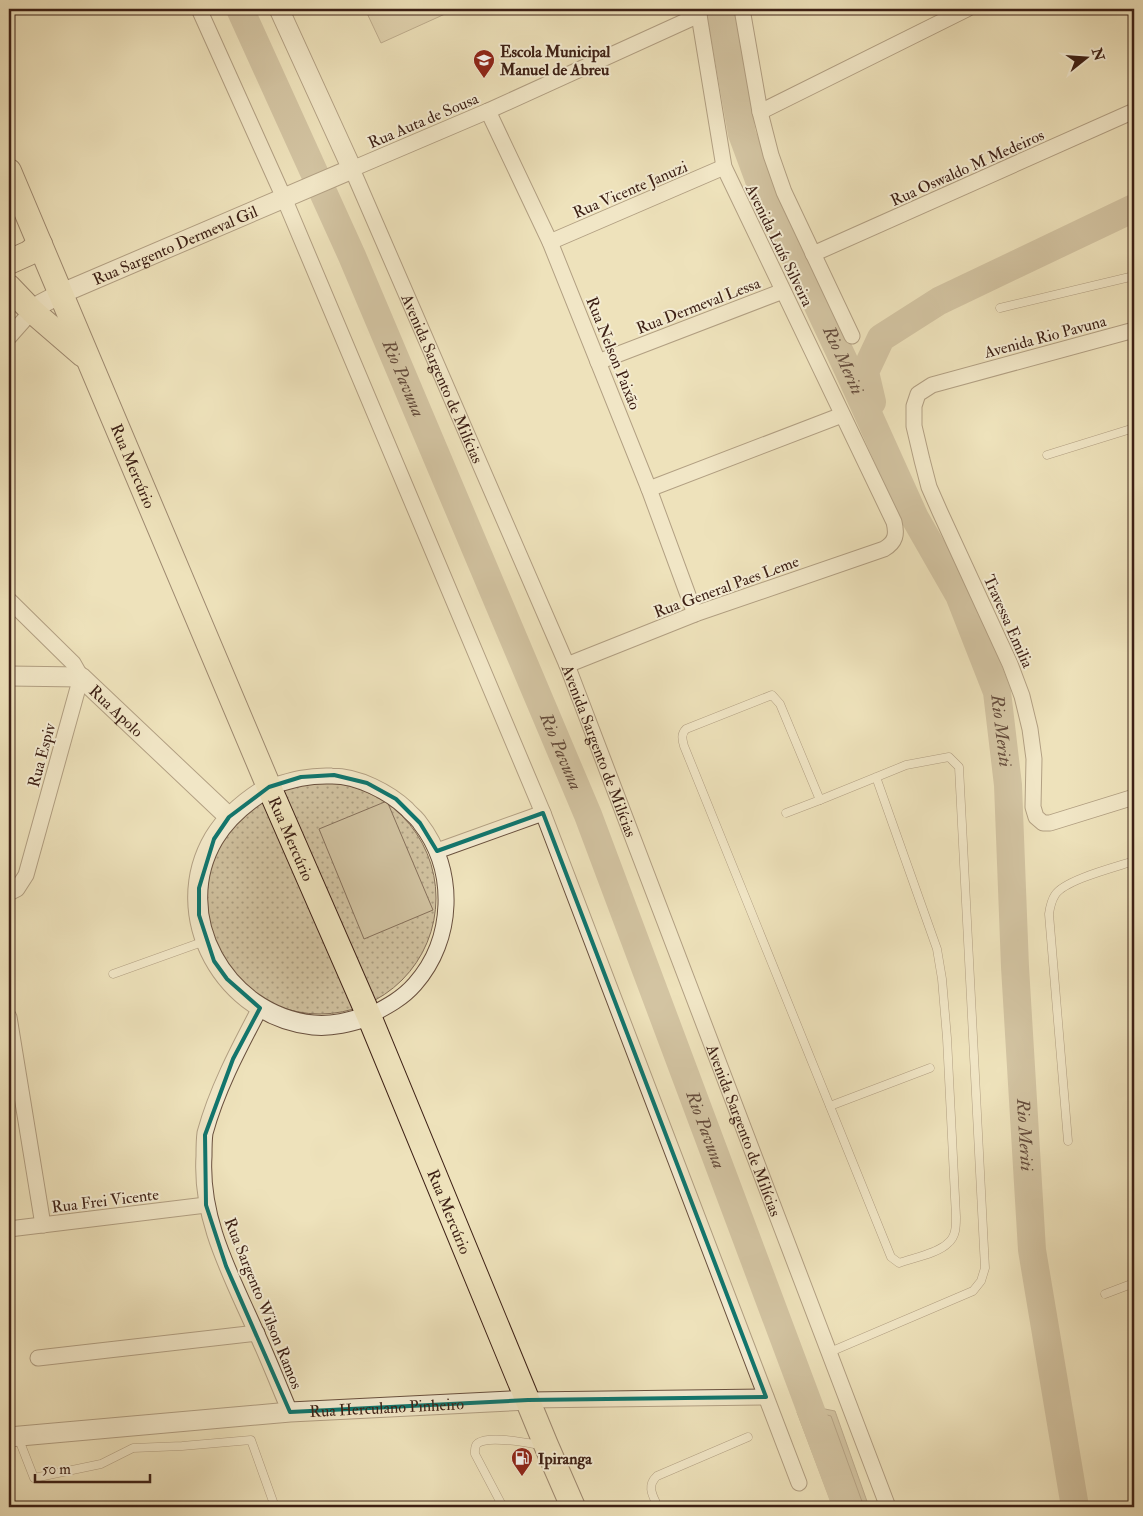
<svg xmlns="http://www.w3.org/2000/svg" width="1143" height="1516" font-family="'IM FELL Double Pica',serif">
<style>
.grass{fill:url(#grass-dots);stroke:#86705a}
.pitch{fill:#d0c19f;stroke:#86705a}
.water{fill:#b2a083;stroke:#836d57}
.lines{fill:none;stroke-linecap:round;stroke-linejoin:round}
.shore{stroke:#78604c;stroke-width:1}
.river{stroke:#b2a083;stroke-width:28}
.service-casing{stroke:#69503e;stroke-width:9}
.minor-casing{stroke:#69503e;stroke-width:17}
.tertiary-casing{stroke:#69503e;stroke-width:21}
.primary-casing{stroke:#3d2015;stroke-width:26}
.service{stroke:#f4ecd3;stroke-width:8}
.minor{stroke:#f4ecd3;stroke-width:15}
.tertiary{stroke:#f4ecd3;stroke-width:19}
.primary{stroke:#eee2bb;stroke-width:24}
.marked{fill:none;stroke:#0f766e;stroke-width:4;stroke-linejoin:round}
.labels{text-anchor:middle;stroke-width:4;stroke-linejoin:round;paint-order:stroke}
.poi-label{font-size:16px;font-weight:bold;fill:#3d2015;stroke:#f4ecd3;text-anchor:start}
.street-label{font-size:16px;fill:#3d2015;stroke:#f4ecd3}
.water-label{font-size:18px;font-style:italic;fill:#664d3c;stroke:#f4ecd3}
</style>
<defs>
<pattern id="grass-dots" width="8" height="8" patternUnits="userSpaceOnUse" patternTransform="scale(1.25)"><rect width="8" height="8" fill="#d0c19f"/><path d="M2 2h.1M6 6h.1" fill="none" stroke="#aa9c80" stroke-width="1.8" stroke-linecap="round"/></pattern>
</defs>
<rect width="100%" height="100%" fill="#eee2bb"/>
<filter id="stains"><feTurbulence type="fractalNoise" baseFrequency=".004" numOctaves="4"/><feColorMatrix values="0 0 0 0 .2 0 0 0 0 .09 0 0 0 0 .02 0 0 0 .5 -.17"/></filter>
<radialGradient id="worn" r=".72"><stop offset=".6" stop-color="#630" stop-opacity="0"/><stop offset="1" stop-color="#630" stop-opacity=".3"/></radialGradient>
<circle class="grass" cx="320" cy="898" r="116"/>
<g class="pitch">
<polygon points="365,9 456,9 381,43"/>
<polygon points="387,801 433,910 364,939 319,829"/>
</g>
<polygon class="water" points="810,1406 835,1411 869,1507 833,1507 797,1412"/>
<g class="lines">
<g class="shore">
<polyline points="837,1507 804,1416 805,1414 811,1411 831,1416 864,1507"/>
<polyline points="843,1507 813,1422 815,1419 827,1422 857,1507"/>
</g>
<g class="river">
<path id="s1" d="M240,9L352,256L588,815L847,1507"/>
<path id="s2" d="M720,9L742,134L759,180L851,376L915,518L959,595L997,692L1008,785L1015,967L1032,1250L1075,1507"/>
<polyline points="872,402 865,372 881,338 939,301 1134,208"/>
</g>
<g class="service-casing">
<g id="service">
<polyline points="1000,308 1134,276"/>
<polyline points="1047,455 1134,428"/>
<polyline points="786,813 820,800"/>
<polyline points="113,974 205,941"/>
<polyline points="830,1106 930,1068"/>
<path d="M1068,1141L1049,914C1050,907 1051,901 1055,895C1064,880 1116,867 1134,861"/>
<polyline points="1105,1294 1134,1283"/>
<path d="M830,1352L973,1291L981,1281L985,1268L959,767L949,757L906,765L820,800L780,704L772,695L686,729C681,734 682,739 684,746L891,1257L899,1263C913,1258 939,1253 948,1243C956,1237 956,1226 956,1217L947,1038L942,979L937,949L876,777"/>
<polyline points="18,1437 34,1478 101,1464 133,1448 182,1446 251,1440 275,1507"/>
<path d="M503,1507L475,1454C475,1450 474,1446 478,1443C490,1435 527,1443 541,1445"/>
<path d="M658,1507C653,1496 646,1486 657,1476L748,1437"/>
</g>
</g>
<g class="minor-casing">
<g id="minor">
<polyline points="199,9 284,198 543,813 799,1483"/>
<polyline points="742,9 760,112 771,155 784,192 852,336"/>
<path id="s3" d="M699,15L488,111L352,169L567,665L888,1507"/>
<polyline points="488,111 550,242 649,489 695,614"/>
<polyline points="760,112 967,9"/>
<polyline points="550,242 724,167"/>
<polyline points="813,254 1134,111"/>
<polyline points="1134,330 932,385 918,394 914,406 914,426 922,460 929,487 940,512 1010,664 1022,696 1030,729 1034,759 1033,807 1036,817 1043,823 1050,823 1134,797"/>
<polyline points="9,337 32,311"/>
<polyline points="598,362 783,291"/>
<polyline points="649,489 842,415"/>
<polyline points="9,600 73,663 81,677 26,875 17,889 9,893"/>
<path d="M567,665L695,614L884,549C896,542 897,534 894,522L724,167L698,9"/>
<path d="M269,787C292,780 308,775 332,776C358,776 389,792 407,809C411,814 417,818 420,823C457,870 454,940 415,984C402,999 386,1007 369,1016"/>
<polyline points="437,851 543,813"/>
<path d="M260,1008C239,1048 217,1089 205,1133C204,1140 204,1148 204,1156C200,1220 231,1275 256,1332C268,1358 279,1386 290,1412"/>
<polyline points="9,1017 43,1225"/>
<polyline points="9,1229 206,1205"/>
<polyline points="38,1358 257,1333"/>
<polyline points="528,1400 766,1397"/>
</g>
</g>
<g class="tertiary-casing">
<g id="tertiary">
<path id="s4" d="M32,311L41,304L60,294L352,169L279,9"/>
<path id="s5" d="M9,676L81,677L229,817"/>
<path d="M269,787C247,800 228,815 214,838C168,916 225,1016 313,1025C332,1027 350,1022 369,1016"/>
<path id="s6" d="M9,1437L290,1412L528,1400"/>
</g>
</g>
<g class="primary-casing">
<g id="primary">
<path id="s7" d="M9,171L269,787L369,1016L546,1445L573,1507"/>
<polyline points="9,262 29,253 40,244"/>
<polyline points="9,287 32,311 83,355"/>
</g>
</g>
<use href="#service" class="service"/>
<use href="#minor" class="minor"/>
<use href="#tertiary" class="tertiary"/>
<use href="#primary" class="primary"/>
</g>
<path d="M0 0H1143V1516H0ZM334,775L367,783L396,799L420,823L437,851L543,813L766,1397L528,1400L290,1412L226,1266L206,1205L205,1135L233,1059L260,1008L227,979L214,961L199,915V888L214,839L229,817L269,787L301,777Z" fill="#eee2bb" fill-opacity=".55" fill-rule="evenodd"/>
<path class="marked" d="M334,775L367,783L396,799L420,823L437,851L543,813L766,1397L528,1400L290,1412L226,1266L206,1205L205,1135L233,1059L260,1008L227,979L214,961L199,915V888L214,839L229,817L269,787L301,777Z"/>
<defs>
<g id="school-pin" transform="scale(1.125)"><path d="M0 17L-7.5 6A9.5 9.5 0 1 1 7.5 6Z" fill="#8f2418" stroke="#f4ecd3"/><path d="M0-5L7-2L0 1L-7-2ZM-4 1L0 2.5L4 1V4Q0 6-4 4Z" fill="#fff"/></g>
<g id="fuel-pin" transform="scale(1.125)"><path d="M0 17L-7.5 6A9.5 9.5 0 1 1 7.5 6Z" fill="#8f2418" stroke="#f4ecd3"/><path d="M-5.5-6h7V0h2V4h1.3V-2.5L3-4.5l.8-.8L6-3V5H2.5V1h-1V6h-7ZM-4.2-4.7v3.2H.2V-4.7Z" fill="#fff"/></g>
</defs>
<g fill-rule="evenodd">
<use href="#school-pin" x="484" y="60"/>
<use href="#fuel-pin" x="522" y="1458"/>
</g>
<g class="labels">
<g class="poi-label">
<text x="500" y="57">Escola Municipal<tspan x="500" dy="18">Manuel de Abreu</tspan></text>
<text x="538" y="1464">Ipiranga</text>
</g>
<g class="street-label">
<text transform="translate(423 120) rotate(-23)" y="6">Rua Auta de Sousa</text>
<text transform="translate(967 167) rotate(-24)" y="6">Rua Oswaldo M Medeiros</text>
<text transform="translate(630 189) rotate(-23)" y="6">Rua Vicente Januzi</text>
<text dy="6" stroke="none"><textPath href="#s4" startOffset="158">Rua Sargento Dermeval Gil</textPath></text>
<text transform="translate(780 245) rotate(64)" y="6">Avenida Luís Silveira</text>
<text transform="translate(698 305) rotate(-21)" y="6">Rua Dermeval Lessa</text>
<text transform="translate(1045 336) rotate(-15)" y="6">Avenida Rio Pavuna</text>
<text transform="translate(614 353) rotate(68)" y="6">Rua Nelson Paixão</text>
<text dy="6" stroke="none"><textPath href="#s3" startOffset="608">Avenida Sargento de Milícias</textPath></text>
<text dy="6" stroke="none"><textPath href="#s7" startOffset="320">Rua Mercúrio</textPath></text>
<text transform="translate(726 586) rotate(-20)" y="6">Rua General Paes Leme</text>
<text transform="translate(1009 621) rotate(66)" y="6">Travessa Emilia</text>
<text dy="6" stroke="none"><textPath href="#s5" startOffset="121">Rua Apolo</textPath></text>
<text dy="6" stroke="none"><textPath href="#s3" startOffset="1012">Avenida Sargento de Milícias</textPath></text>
<text transform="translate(41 755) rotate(-75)" y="6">Rua Espiv</text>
<text dy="6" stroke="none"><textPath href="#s7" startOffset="725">Rua Mercúrio</textPath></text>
<text dy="6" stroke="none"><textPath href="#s3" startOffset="1418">Avenida Sargento de Milícias</textPath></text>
<text transform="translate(105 1200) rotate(-7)" y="6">Rua Frei Vicente</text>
<text dy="6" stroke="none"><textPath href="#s7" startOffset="1130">Rua Mercúrio</textPath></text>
<text transform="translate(264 1303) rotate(68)" y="6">Rua Sargento Wilson Ramos</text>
<text dy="6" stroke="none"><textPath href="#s6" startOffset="379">Rua Herculano Pinheiro</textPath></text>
</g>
<g class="water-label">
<text dy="6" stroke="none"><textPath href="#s2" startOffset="375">Rio Meriti</textPath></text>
<text dy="6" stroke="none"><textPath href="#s1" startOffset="404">Rio Pavuna</textPath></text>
<text dy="6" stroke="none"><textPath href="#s2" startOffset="780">Rio Meriti</textPath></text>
<text dy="6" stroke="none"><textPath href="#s1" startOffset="809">Rio Pavuna</textPath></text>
<text dy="6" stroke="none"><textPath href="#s1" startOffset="1214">Rio Pavuna</textPath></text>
<text dy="6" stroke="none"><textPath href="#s2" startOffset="1185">Rio Meriti</textPath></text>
</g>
</g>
<rect width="1143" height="1516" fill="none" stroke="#eee2bb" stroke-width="30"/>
<rect x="10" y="10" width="1123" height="1496" fill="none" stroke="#3d2015" stroke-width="2.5"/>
<rect x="15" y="15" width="1113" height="1486" fill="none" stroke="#3d2015"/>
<g transform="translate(1086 58) rotate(73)" stroke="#f4ecd3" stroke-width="4" paint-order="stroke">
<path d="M0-4L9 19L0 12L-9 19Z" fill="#3d2015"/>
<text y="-8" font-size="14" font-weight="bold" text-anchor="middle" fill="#3d2015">N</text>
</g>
<path d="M35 1474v8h115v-8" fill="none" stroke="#3d2015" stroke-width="2.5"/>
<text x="42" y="1474" font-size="15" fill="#3d2015" stroke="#f4ecd3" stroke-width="4" paint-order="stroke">50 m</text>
<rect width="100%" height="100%" filter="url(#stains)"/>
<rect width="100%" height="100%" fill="url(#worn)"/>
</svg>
